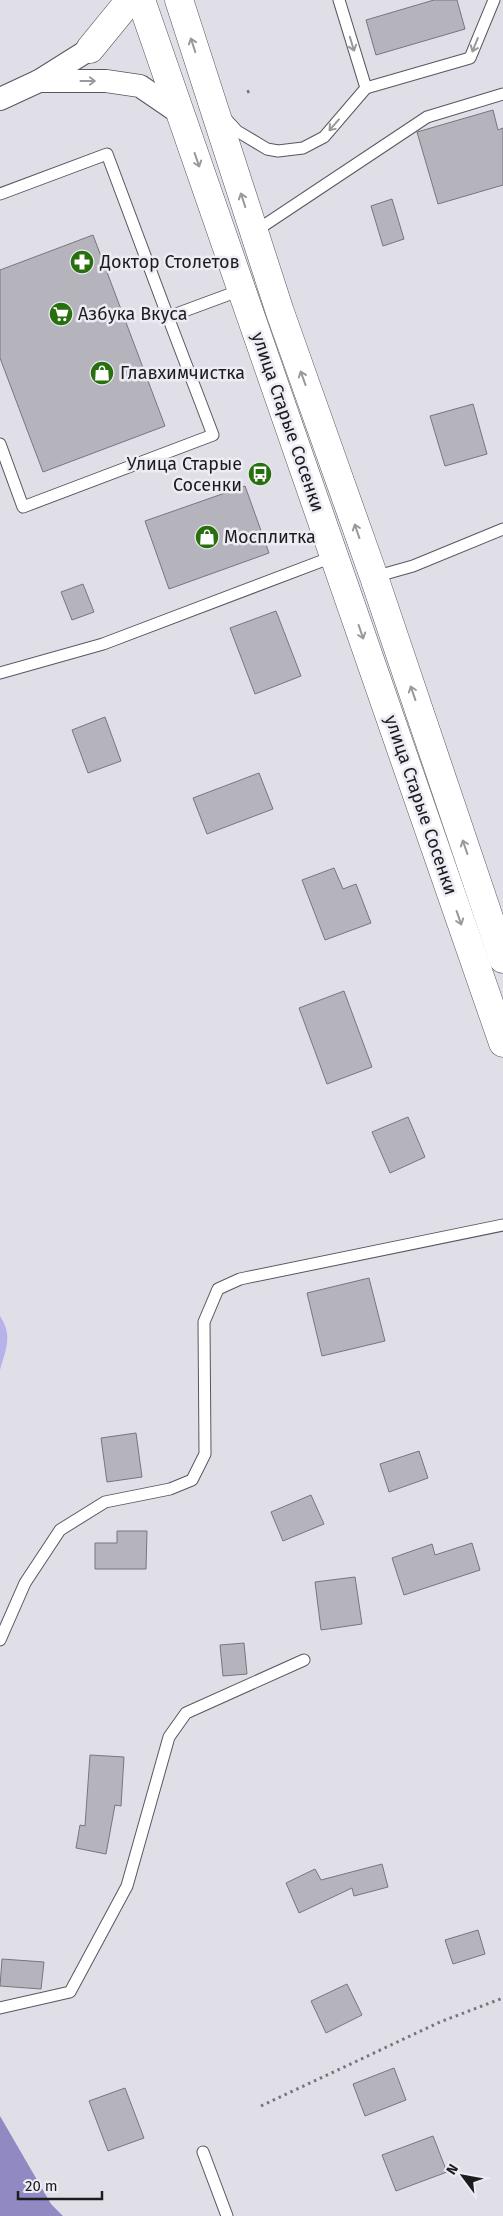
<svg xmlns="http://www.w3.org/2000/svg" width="503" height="2216" font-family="'Fira Sans',sans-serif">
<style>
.green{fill:#b8b2eb}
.water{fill:#918ac2}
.building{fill:#b5b4bd;stroke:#77767e}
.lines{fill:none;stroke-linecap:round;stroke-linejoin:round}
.service-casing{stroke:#58575f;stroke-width:13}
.minor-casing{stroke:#58575f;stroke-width:24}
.tertiary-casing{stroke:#58575f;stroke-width:29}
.secondary-casing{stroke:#58575f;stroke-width:29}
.path{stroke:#76757b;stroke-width:3;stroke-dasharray:2.5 4;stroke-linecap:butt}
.service{stroke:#fff;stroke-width:11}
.minor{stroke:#fff;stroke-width:22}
.tertiary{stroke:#fff;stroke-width:28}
.secondary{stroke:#fff;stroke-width:28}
.oneway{stroke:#99999a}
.labels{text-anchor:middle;stroke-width:5;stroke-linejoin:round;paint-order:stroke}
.poi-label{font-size:18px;fill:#1c1c1f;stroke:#edecf5;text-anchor:start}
.street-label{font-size:18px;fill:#1c1c1f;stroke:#edecf5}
</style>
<rect width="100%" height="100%" fill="#e0dfe8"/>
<path class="green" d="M0,1316C13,1336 6,1349 0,1370Z"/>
<polygon class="water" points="0,2116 51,2204 63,2216 0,2216"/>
<g class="building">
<polygon points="434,0 457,0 465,29 376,55 366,20"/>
<polygon points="493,110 498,130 503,128 503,185 438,204 417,132"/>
<polygon points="392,199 404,239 383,246 371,206"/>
<polygon points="93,235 165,426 43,472 0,358 0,270"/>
<polygon points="473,404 487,454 445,466 430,416"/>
<polygon points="245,486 269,553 169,589 145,521"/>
<polygon points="83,584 94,612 72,620 61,592"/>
<polygon points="276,611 301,676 255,694 230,628"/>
<polygon points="105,717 121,761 88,773 72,730"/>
<polygon points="259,773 273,809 207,834 193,798"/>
<polygon points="334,868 343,889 356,884 371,923 325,940 302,880"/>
<polygon points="344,991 372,1067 327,1084 299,1008"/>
<polygon points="408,1117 425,1157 390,1173 372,1132"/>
<polygon points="369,1278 385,1341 322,1356 307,1293"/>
<polygon points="136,1433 142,1477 107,1482 101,1438"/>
<polygon points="419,1451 428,1478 389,1492 380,1464"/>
<polygon points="311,1495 324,1524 283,1541 271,1512"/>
<polygon points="117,1531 147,1531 146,1569 95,1569 95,1543 117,1543"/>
<polygon points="472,1543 480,1570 404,1595 392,1558 432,1544 435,1555"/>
<polygon points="355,1577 362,1624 321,1630 315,1582"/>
<polygon points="244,1643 247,1674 223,1676 220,1645"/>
<polygon points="90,1755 124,1757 121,1806 115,1805 106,1854 76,1848 80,1825 85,1826"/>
<polygon points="382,1864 388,1887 354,1896 352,1888 299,1913 286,1883 315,1869 321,1880"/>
<polygon points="478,1930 485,1954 453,1964 445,1940"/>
<polygon points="2,1959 44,1962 41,1989 0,1986"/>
<polygon points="347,1984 362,2015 326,2033 311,2001"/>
<polygon points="394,2068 406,2100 365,2116 353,2084"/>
<polygon points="125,2088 144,2138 108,2151 89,2101"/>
<polygon points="433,2136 447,2172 396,2191 382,2155"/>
</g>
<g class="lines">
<g class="service-casing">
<g id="service">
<polyline points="339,0 366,88"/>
<polyline points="227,120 237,131 267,149 278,151 303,148 324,137 366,88 470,58 494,0"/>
<polyline points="0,194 107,154 168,317"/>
<polyline points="254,232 427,117 503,94"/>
<polyline points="0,444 23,507 213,435 168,317 241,290"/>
<polyline points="374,577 413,566 503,529"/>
<polyline points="0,673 103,644 335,556"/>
<polyline points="0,1640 25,1583 60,1530 105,1502 170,1489 192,1480 205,1454 204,1322 218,1289 240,1279 503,1225"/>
<polyline points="0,2008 70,1992 127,1886 169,1737 186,1713 304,1660"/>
<polyline points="203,2152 227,2216"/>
</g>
</g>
<g class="minor-casing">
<g id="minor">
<polyline points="39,81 106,81 140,86 181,114"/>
<polyline points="0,99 39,81 90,49"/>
</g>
</g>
<g class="tertiary-casing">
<polyline id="tertiary" points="90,49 130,0"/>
</g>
<g class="secondary-casing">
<g id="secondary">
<polyline points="141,0 503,1043"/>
<polyline points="179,0 280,312 374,577 503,959"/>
</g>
</g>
<g class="path">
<polyline points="247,92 253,90"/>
<polyline points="261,2106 440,2022 503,1998"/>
</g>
<use href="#service" class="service"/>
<use href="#minor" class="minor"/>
<use href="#tertiary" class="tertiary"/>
<use href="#secondary" class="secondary"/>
</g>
<defs><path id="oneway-shaft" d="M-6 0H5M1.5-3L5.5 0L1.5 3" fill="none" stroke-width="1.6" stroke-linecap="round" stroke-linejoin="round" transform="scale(1.25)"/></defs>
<g class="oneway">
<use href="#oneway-shaft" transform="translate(352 44) rotate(73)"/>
<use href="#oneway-shaft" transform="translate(193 45) rotate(-108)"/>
<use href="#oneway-shaft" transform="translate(475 45) rotate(112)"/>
<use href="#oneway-shaft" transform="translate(88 81)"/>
<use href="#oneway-shaft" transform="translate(334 125) rotate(131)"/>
<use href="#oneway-shaft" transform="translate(197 160) rotate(71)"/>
<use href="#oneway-shaft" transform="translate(243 200) rotate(-108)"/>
<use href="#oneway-shaft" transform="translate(303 378) rotate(-110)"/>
<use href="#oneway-shaft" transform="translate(357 531) rotate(-109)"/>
<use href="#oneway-shaft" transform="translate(361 632) rotate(71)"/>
<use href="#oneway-shaft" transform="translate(413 693) rotate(-109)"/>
<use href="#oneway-shaft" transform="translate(465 847) rotate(-109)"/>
<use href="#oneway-shaft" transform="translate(459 918) rotate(71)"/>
</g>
<defs>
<g id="pharmacy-disc" transform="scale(1.25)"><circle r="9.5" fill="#286f0d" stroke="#edecf5"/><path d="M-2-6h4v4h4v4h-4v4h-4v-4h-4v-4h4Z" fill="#fff"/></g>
<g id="supermarket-disc" transform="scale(1.25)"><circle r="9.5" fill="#286f0d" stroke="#edecf5"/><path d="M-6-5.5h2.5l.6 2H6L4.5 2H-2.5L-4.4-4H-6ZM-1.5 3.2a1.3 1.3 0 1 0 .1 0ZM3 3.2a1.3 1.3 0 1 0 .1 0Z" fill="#fff"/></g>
<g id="shop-disc" transform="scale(1.25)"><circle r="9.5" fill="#286f0d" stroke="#edecf5"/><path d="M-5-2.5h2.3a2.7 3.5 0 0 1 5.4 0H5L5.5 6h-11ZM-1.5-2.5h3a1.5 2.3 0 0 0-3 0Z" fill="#fff"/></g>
<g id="bus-disc" transform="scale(1.25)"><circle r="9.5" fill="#286f0d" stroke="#edecf5"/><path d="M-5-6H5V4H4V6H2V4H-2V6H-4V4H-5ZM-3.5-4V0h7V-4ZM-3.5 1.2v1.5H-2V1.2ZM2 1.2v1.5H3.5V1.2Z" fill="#fff"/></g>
</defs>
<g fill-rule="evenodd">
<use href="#pharmacy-disc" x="82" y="262"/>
<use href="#supermarket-disc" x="61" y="314"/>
<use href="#shop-disc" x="102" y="373"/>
<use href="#bus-disc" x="260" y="474"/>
<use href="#shop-disc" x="207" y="537"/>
</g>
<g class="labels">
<g class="poi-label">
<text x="100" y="268">Доктор Столетов</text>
<text x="78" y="320">Азбука Вкуса</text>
<text x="120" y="379">Главхимчистка</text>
<text x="242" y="470" text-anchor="end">Улица Старые<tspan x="242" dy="21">Сосенки</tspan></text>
<text x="224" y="543">Мосплитка</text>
</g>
<g class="street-label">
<text transform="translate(288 422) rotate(71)" y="6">улица Старые Сосенки</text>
<text transform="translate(421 805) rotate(71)" y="6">улица Старые Сосенки</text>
</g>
</g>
<g transform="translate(463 2176) rotate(302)" stroke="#edecf5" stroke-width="4" paint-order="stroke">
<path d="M0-4L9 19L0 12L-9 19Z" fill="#1c1c1f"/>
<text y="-8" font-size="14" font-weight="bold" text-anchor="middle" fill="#1c1c1f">N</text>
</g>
<path d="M18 2191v8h84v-8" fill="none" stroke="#1c1c1f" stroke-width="2.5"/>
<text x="25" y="2191" font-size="15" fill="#1c1c1f" stroke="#edecf5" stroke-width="4" paint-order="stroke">20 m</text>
</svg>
